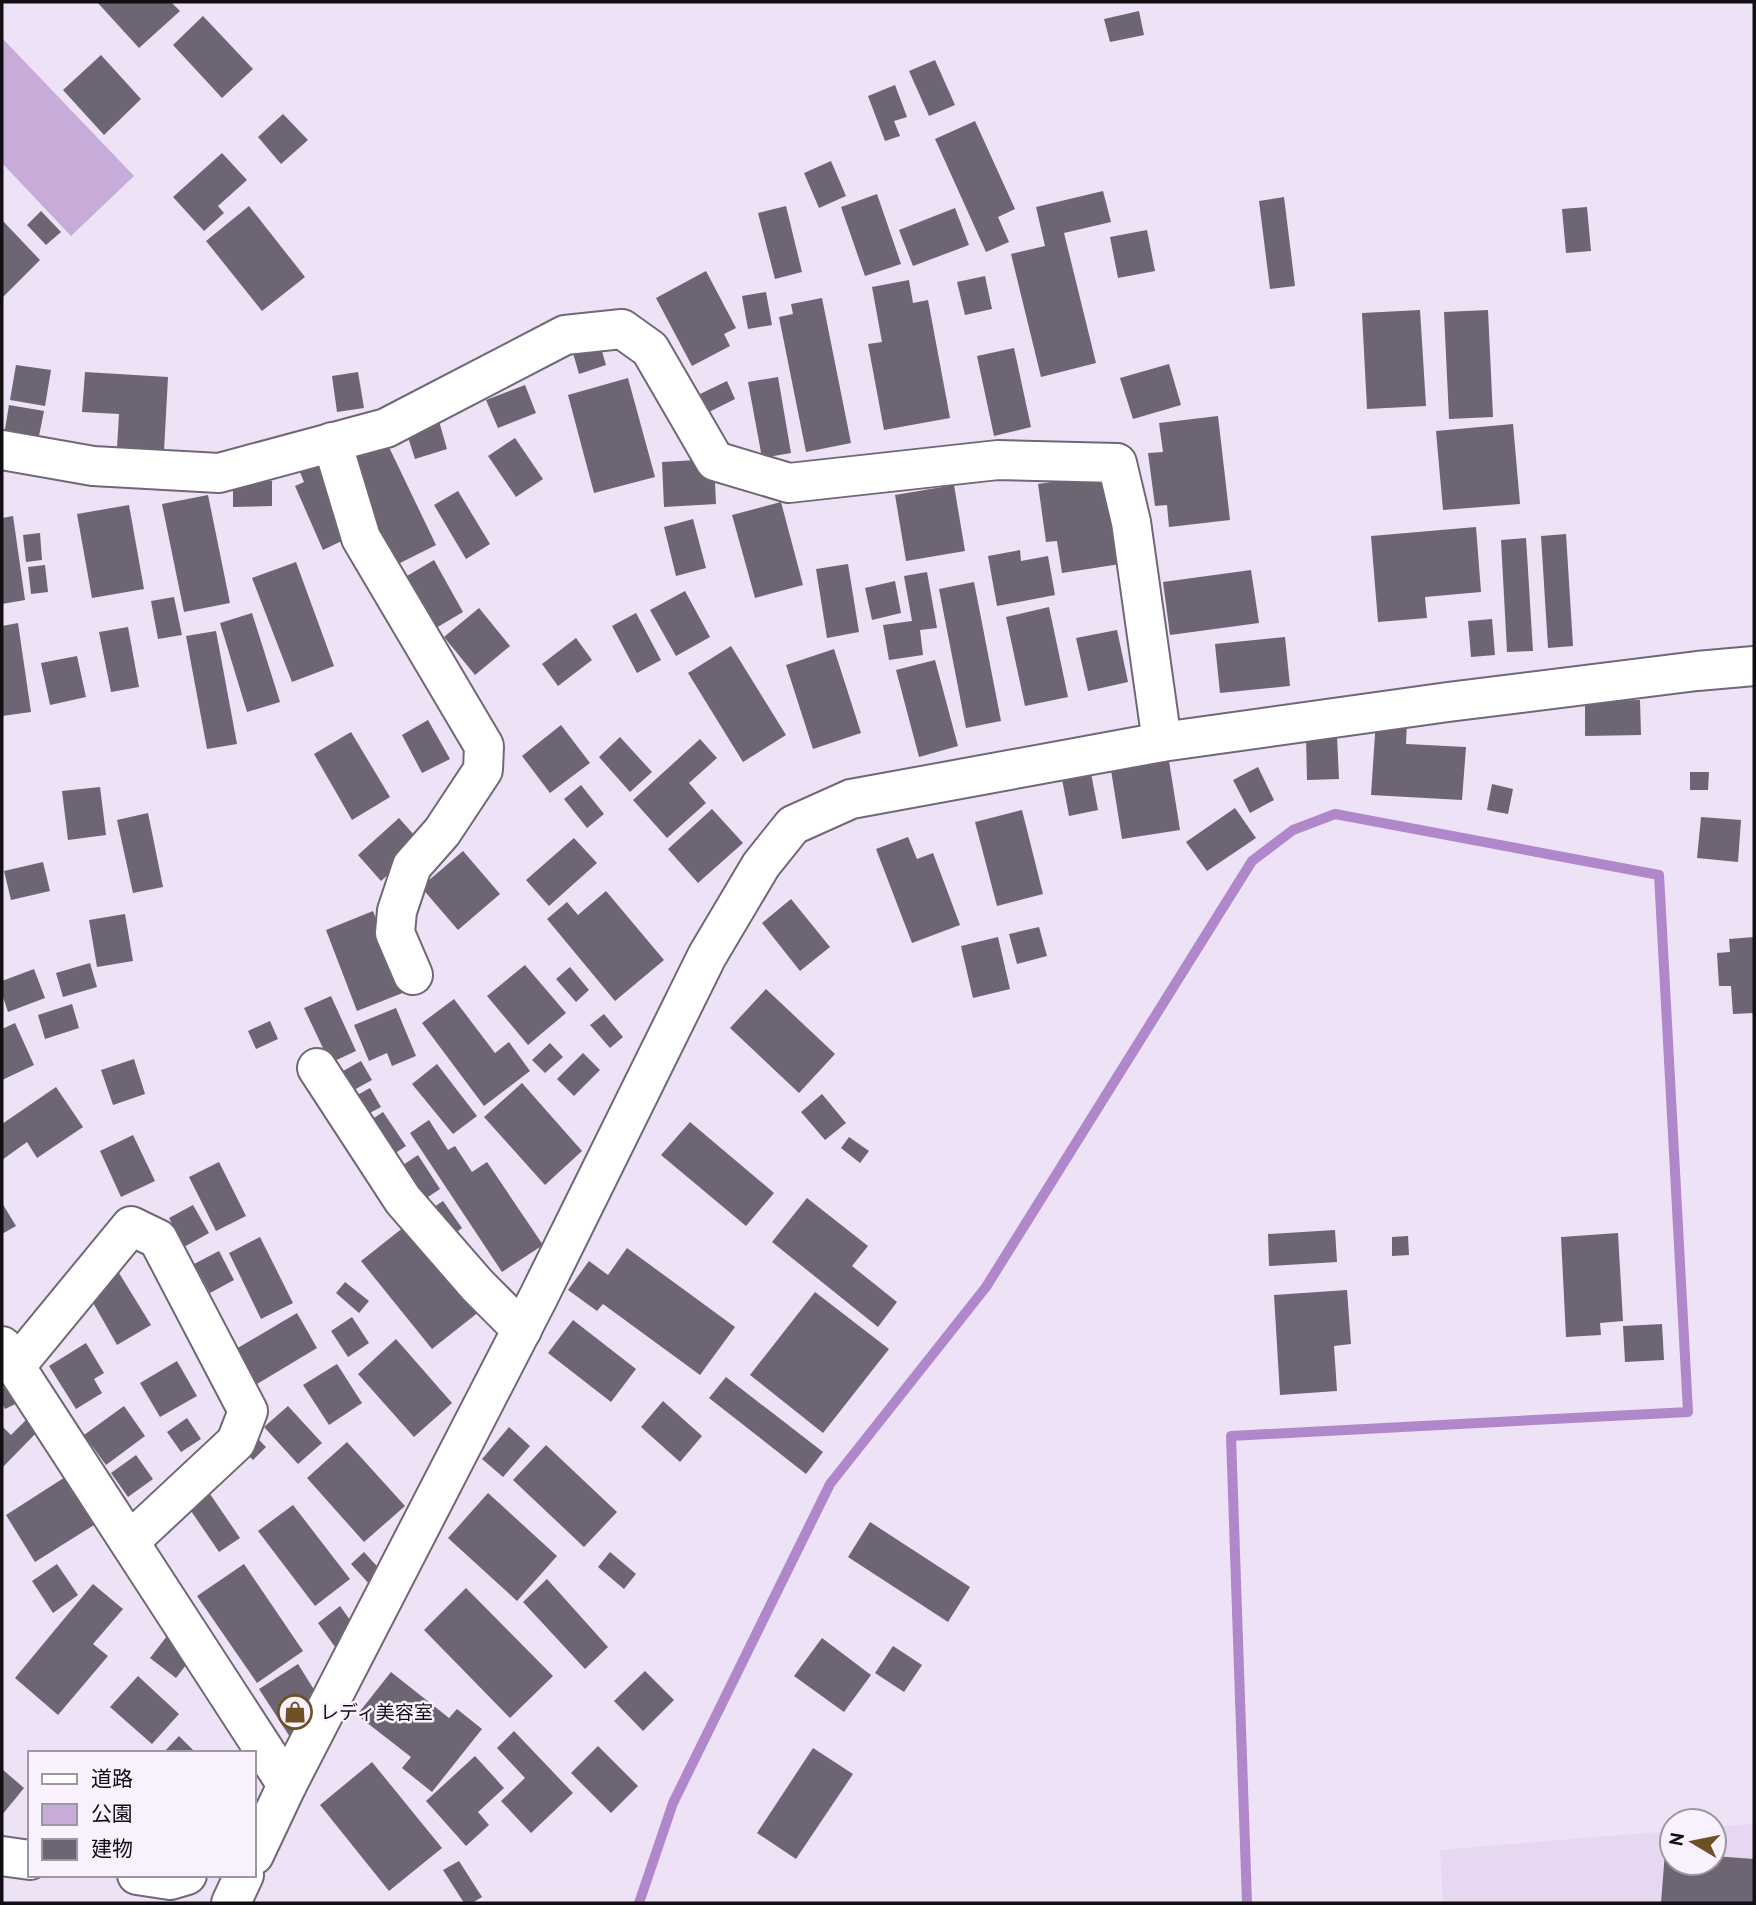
<svg xmlns="http://www.w3.org/2000/svg" width="1756" height="1905" font-family="'PT Sans','Noto Sans JP',sans-serif">
<style>
.built{fill:#e7d7f1}
.green{fill:#c7acd9}
.lines{fill:none;stroke-linecap:round;stroke-linejoin:round}
.stream{stroke:#b187cc;stroke-width:10}
.building{fill:#6d6474}
.minor-casing{stroke:#706777;stroke-width:42}
.minor{stroke:#fff;stroke-width:38}
.labels{text-anchor:middle;stroke-width:5;stroke-linejoin:round;paint-order:stroke}
.poi-label{font-size:19px;fill:#110e14;stroke:#f9f2fe;text-anchor:start}
</style>
<rect width="100%" height="100%" fill="#eee3f6"/>
<polygon class="built" points="1754,1824 1754,1903 1443,1903 1440,1850 1672,1831 1672,1863 1714,1863 1714,1827"/>
<polygon class="green" points="2,38 134,176 71,236 2,163"/>
<g class="lines">
<polyline class="stream" points="639,1903 673,1803 830,1484 986,1287 1252,861 1293,830 1335,814 1659,875 1688,1412 1231,1436 1247,1903"/>
</g>
<g class="building">
<polygon points="97,2 171,2 180,11 139,48"/>
<polygon points="1139,11 1144,35 1110,42 1104,19"/>
<polygon points="203,16 253,69 222,98 173,45"/>
<polygon points="101,55 141,99 104,135 63,90"/>
<polygon points="935,60 955,105 929,116 909,71"/>
<polygon points="895,85 907,117 894,121 900,136 885,141 868,96"/>
<polygon points="283,114 308,140 281,164 258,137"/>
<polygon points="975,121 1015,209 998,217 1009,242 986,252 935,139"/>
<polygon points="222,153 247,180 218,206 224,213 204,231 173,197"/>
<polygon points="831,161 846,196 819,208 804,173"/>
<polygon points="1103,191 1111,222 1064,233 1096,363 1041,377 1011,254 1045,246 1036,207"/>
<polygon points="877,194 901,264 865,276 841,207"/>
<polygon points="1284,197 1295,286 1270,289 1259,201"/>
<polygon points="249,206 305,277 262,311 206,241"/>
<polygon points="786,206 802,272 775,279 758,213"/>
<polygon points="1587,207 1591,251 1566,253 1562,209"/>
<polygon points="955,208 969,245 913,266 899,230"/>
<polygon points="41,211 61,232 46,245 27,225"/>
<polygon points="2,220 40,260 2,298"/>
<polygon points="1147,230 1155,271 1118,278 1110,237"/>
<polygon points="706,271 736,328 724,334 730,346 692,366 656,298"/>
<polygon points="985,276 992,309 965,315 957,282"/>
<polygon points="909,280 913,303 928,300 950,418 884,430 868,344 882,342 872,287"/>
<polygon points="766,292 772,325 748,329 742,296"/>
<polygon points="822,298 851,443 806,452 779,317 793,314 791,304"/>
<polygon points="1420,310 1426,406 1367,409 1362,313"/>
<polygon points="1488,310 1493,417 1449,419 1444,312"/>
<polygon points="600,345 606,365 579,374 573,353"/>
<polygon points="1014,348 1031,427 994,436 977,356"/>
<polygon points="1169,364 1181,405 1133,419 1120,378"/>
<polygon points="16,365 51,370 45,406 10,400"/>
<polygon points="85,372 168,377 164,451 117,448 119,414 82,412"/>
<polygon points="358,372 364,408 337,412 332,376"/>
<polygon points="778,377 791,453 762,458 748,382"/>
<polygon points="628,378 655,477 594,493 568,395"/>
<polygon points="727,381 735,399 709,412 700,394"/>
<polygon points="525,385 536,413 498,428 486,400"/>
<polygon points="9,405 44,411 37,446 3,441"/>
<polygon points="1218,416 1230,520 1169,527 1167,505 1155,506 1148,453 1163,452 1159,423"/>
<polygon points="439,421 447,449 415,459 406,431"/>
<polygon points="1513,424 1520,504 1443,510 1436,431"/>
<polygon points="515,438 543,479 516,497 488,456"/>
<polygon points="386,441 436,545 396,565 345,460"/>
<polygon points="318,458 352,536 323,550 295,486 304,482 298,467"/>
<polygon points="697,460 715,482 716,504 664,507 662,462"/>
<polygon points="1107,474 1120,564 1062,573 1057,541 1046,542 1038,484"/>
<polygon points="233,481 272,481 272,506 233,507"/>
<polygon points="954,485 965,551 906,561 895,495"/>
<polygon points="458,491 490,544 466,559 434,505"/>
<polygon points="208,495 230,603 184,612 162,504"/>
<polygon points="781,502 803,585 755,598 732,515"/>
<polygon points="129,505 144,589 92,598 77,514"/>
<polygon points="13,516 25,600 2,604 2,518"/>
<polygon points="693,519 706,568 676,576 664,527"/>
<polygon points="1476,527 1481,592 1425,597 1427,618 1378,622 1371,536"/>
<polygon points="40,533 42,560 26,562 23,535"/>
<polygon points="1566,534 1573,646 1548,648 1541,536"/>
<polygon points="1526,538 1533,651 1507,652 1501,540"/>
<polygon points="1020,550 1021,561 1048,556 1055,595 997,606 988,556"/>
<polygon points="434,560 463,612 436,628 407,576"/>
<polygon points="296,562 334,666 292,682 252,578"/>
<polygon points="848,564 859,632 827,638 816,569"/>
<polygon points="45,565 48,592 31,594 28,567"/>
<polygon points="1251,570 1259,623 1170,635 1163,582"/>
<polygon points="927,572 937,628 920,630 923,655 889,660 883,625 912,621 904,576"/>
<polygon points="895,581 901,613 872,620 865,588"/>
<polygon points="974,582 1001,721 966,728 939,589"/>
<polygon points="685,591 710,637 676,656 650,610"/>
<polygon points="174,597 182,635 158,639 151,601"/>
<polygon points="1049,607 1068,697 1025,706 1006,617"/>
<polygon points="479,608 510,646 475,675 444,637"/>
<polygon points="252,613 280,702 247,712 220,623"/>
<polygon points="636,613 661,660 637,673 612,626"/>
<polygon points="1492,619 1495,655 1471,657 1468,621"/>
<polygon points="18,623 31,712 2,716 2,626"/>
<polygon points="128,627 139,687 111,692 99,632"/>
<polygon points="1117,630 1128,682 1088,691 1076,638"/>
<polygon points="216,631 237,744 207,749 186,636"/>
<polygon points="1285,637 1290,686 1220,693 1215,644"/>
<polygon points="576,638 592,660 558,686 542,664"/>
<polygon points="731,646 786,735 743,762 688,673"/>
<polygon points="834,649 861,733 813,749 786,665"/>
<polygon points="77,656 86,697 50,705 41,663"/>
<polygon points="935,660 958,746 919,757 896,670"/>
<polygon points="1640,700 1641,735 1585,736 1585,701"/>
<polygon points="1376,719 1407,722 1406,744 1466,747 1462,800 1371,795"/>
<polygon points="428,720 450,759 422,773 402,735"/>
<polygon points="561,725 590,763 550,793 522,756"/>
<polygon points="351,732 390,797 352,820 314,754"/>
<polygon points="1337,736 1339,779 1307,780 1306,737"/>
<polygon points="620,737 652,772 630,792 599,757"/>
<polygon points="700,739 717,758 689,783 706,803 667,838 633,800"/>
<polygon points="1169,761 1180,830 1122,839 1111,770"/>
<polygon points="1258,767 1274,800 1250,813 1233,780"/>
<polygon points="1690,772 1709,772 1708,790 1690,790"/>
<polygon points="1091,773 1098,810 1069,816 1062,779"/>
<polygon points="1492,784 1513,789 1508,814 1487,810"/>
<polygon points="581,785 604,814 587,828 564,799"/>
<polygon points="100,787 106,835 68,840 62,791"/>
<polygon points="1235,808 1256,838 1207,871 1186,842"/>
<polygon points="712,809 743,843 698,883 668,849"/>
<polygon points="1022,810 1043,894 997,906 975,822"/>
<polygon points="148,813 163,887 133,893 117,820"/>
<polygon points="1701,817 1741,820 1738,862 1697,858"/>
<polygon points="399,818 422,844 381,881 358,855"/>
<polygon points="908,837 917,859 933,853 960,925 912,943 876,849"/>
<polygon points="574,838 597,863 549,906 526,880"/>
<polygon points="463,851 500,894 458,930 421,887"/>
<polygon points="43,862 50,891 11,900 4,871"/>
<polygon points="606,891 664,960 615,1001 547,919 567,902 578,915"/>
<polygon points="791,899 830,947 800,971 762,923"/>
<polygon points="373,911 405,992 357,1011 326,930"/>
<polygon points="125,914 133,961 97,967 89,920"/>
<polygon points="1039,927 1047,956 1017,964 1009,934"/>
<polygon points="998,937 1010,989 973,998 961,946"/>
<polygon points="1754,937 1754,1013 1733,1014 1731,986 1719,986 1717,953 1730,952 1729,939"/>
<polygon points="90,963 97,987 63,997 56,973"/>
<polygon points="525,965 566,1013 528,1045 487,996"/>
<polygon points="570,967 589,990 576,1002 556,979"/>
<polygon points="34,969 45,998 8,1012 2,994 2,981"/>
<polygon points="766,989 835,1054 799,1093 730,1028"/>
<polygon points="331,996 356,1051 330,1063 304,1008"/>
<polygon points="454,999 495,1053 509,1042 530,1071 484,1106 422,1023"/>
<polygon points="72,1004 79,1028 45,1039 38,1015"/>
<polygon points="396,1008 416,1056 392,1066 387,1053 369,1061 354,1025"/>
<polygon points="604,1014 623,1037 610,1048 590,1025"/>
<polygon points="270,1021 278,1039 256,1049 248,1031"/>
<polygon points="15,1023 34,1065 2,1080 2,1029"/>
<polygon points="550,1043 563,1057 545,1073 532,1060"/>
<polygon points="583,1053 600,1070 574,1096 557,1079"/>
<polygon points="134,1059 145,1094 113,1105 101,1070"/>
<polygon points="361,1061 372,1080 354,1090 343,1071"/>
<polygon points="437,1064 477,1116 453,1134 412,1084"/>
<polygon points="522,1083 582,1151 545,1185 484,1117"/>
<polygon points="56,1087 83,1127 37,1158 27,1142 2,1160 2,1124"/>
<polygon points="370,1088 381,1107 362,1117 352,1098"/>
<polygon points="822,1094 846,1123 825,1140 801,1112"/>
<polygon points="383,1112 406,1146 388,1158 365,1124"/>
<polygon points="429,1120 448,1150 455,1146 472,1172 487,1162 543,1245 502,1272 410,1133"/>
<polygon points="690,1122 774,1193 746,1226 661,1155"/>
<polygon points="133,1135 155,1181 121,1197 100,1151"/>
<polygon points="849,1137 869,1151 860,1163 841,1148"/>
<polygon points="418,1155 440,1189 422,1201 400,1167"/>
<polygon points="219,1162 246,1216 216,1231 189,1177"/>
<polygon points="807,1198 868,1246 852,1266 897,1302 878,1327 772,1242"/>
<polygon points="443,1201 462,1228 448,1239 428,1211"/>
<polygon points="2,1203 16,1226 2,1234"/>
<polygon points="193,1205 209,1233 184,1247 169,1218"/>
<polygon points="409,1223 480,1311 432,1349 361,1261"/>
<polygon points="1335,1230 1337,1262 1269,1266 1268,1234"/>
<polygon points="1618,1233 1623,1321 1600,1323 1601,1335 1566,1337 1561,1237"/>
<polygon points="1408,1236 1409,1255 1392,1256 1392,1237"/>
<polygon points="260,1237 293,1303 261,1319 229,1253"/>
<polygon points="627,1248 735,1327 700,1375 603,1304 597,1311 568,1290 589,1261 608,1275"/>
<polygon points="219,1251 234,1280 210,1293 194,1264"/>
<polygon points="119,1273 151,1325 117,1345 87,1292"/>
<polygon points="345,1282 369,1301 359,1313 336,1293"/>
<polygon points="1347,1290 1351,1344 1334,1346 1337,1391 1280,1395 1274,1295"/>
<polygon points="815,1292 889,1349 823,1433 750,1375"/>
<polygon points="297,1313 317,1348 257,1384 236,1349"/>
<polygon points="352,1317 369,1343 348,1357 331,1331"/>
<polygon points="573,1320 636,1369 611,1402 548,1353"/>
<polygon points="1662,1324 1664,1360 1625,1362 1623,1326"/>
<polygon points="396,1339 452,1403 414,1437 358,1374"/>
<polygon points="86,1343 104,1373 94,1379 102,1393 76,1409 49,1366"/>
<polygon points="177,1361 197,1396 160,1417 140,1383"/>
<polygon points="337,1364 362,1403 329,1425 303,1385"/>
<polygon points="726,1377 823,1452 806,1474 709,1398"/>
<polygon points="17,1381 26,1399 5,1409 2,1403 2,1389"/>
<polygon points="663,1401 702,1436 680,1462 641,1427"/>
<polygon points="124,1406 145,1436 106,1465 84,1435"/>
<polygon points="288,1406 322,1443 298,1464 264,1427"/>
<polygon points="28,1418 40,1429 2,1468 2,1426 11,1435"/>
<polygon points="187,1418 201,1439 181,1452 167,1432"/>
<polygon points="509,1427 530,1446 503,1477 482,1459"/>
<polygon points="253,1434 266,1447 253,1460 240,1447"/>
<polygon points="347,1442 405,1506 364,1542 307,1478"/>
<polygon points="546,1445 617,1512 584,1547 513,1480"/>
<polygon points="136,1455 153,1479 128,1497 111,1473"/>
<polygon points="73,1472 102,1520 35,1562 6,1515"/>
<polygon points="488,1493 557,1556 517,1601 448,1538"/>
<polygon points="210,1494 240,1538 219,1552 189,1508"/>
<polygon points="293,1505 350,1579 315,1606 258,1531"/>
<polygon points="870,1522 970,1587 948,1622 848,1557"/>
<polygon points="364,1552 385,1575 372,1587 351,1564"/>
<polygon points="610,1552 636,1574 624,1589 598,1567"/>
<polygon points="57,1564 78,1595 53,1613 32,1581"/>
<polygon points="244,1564 303,1651 257,1683 197,1596"/>
<polygon points="547,1579 608,1647 585,1669 523,1602"/>
<polygon points="93,1584 123,1609 93,1644 108,1656 58,1715 15,1678"/>
<polygon points="466,1588 553,1676 510,1718 424,1630"/>
<polygon points="340,1606 358,1631 335,1647 318,1623"/>
<polygon points="167,1636 193,1656 176,1678 150,1658"/>
<polygon points="822,1638 871,1675 844,1712 794,1676"/>
<polygon points="893,1646 922,1665 904,1692 875,1673"/>
<polygon points="298,1664 321,1701 312,1723 290,1737 259,1689"/>
<polygon points="645,1671 674,1700 643,1731 614,1701"/>
<polygon points="391,1672 449,1718 457,1709 482,1729 432,1792 402,1768 411,1757 357,1715"/>
<polygon points="138,1676 179,1714 152,1744 110,1707"/>
<polygon points="514,1731 573,1793 531,1833 501,1801 525,1778 497,1748"/>
<polygon points="179,1736 196,1753 163,1753"/>
<polygon points="598,1746 638,1786 611,1813 571,1773"/>
<polygon points="813,1748 853,1774 796,1859 757,1833"/>
<polygon points="475,1756 504,1788 478,1812 489,1825 466,1846 426,1801"/>
<polygon points="372,1762 442,1848 389,1891 320,1805"/>
<polygon points="2,1769 24,1788 2,1815"/>
<polygon points="1665,1852 1672,1853 1672,1863 1714,1863 1714,1856 1754,1859 1754,1903 1661,1903"/>
<polygon points="459,1861 482,1897 472,1903 464,1903 443,1870"/>
</g>
<g class="lines">
<g class="minor-casing">
<g id="minor">
<polyline points="332,442 361,538 484,746 483,770 442,832 412,866 397,911 395,933 413,975"/>
<polyline points="2,450 93,466 219,473 386,428 565,335 622,329 650,349 715,461 789,483 998,460 1117,463 1131,522 1162,742"/>
<polyline points="317,1068 403,1200 477,1285 522,1330"/>
<polyline points="2,1346 287,1785"/>
<polyline points="15,1367 131,1226 158,1239 248,1411 236,1442 130,1541"/>
<polyline points="254,1855 287,1785 539,1296 707,956 761,865 793,825 851,799 1162,742 1448,702 1697,671 1754,666"/>
<polyline points="2,1856 30,1860"/>
<polyline points="137,1875 170,1880 187,1875"/>
<polyline points="231,1903 244,1875"/>
</g>
</g>
<use href="#minor" class="minor"/>
</g>
<defs>
<g id="shop-ring" transform="scale(1.75)"><circle r="9.5" fill="#f9f2fe" stroke="#6e5025" stroke-width="1.5"/><path d="M-5-2.5h2.3a2.7 3.5 0 0 1 5.4 0H5L5.5 6h-11ZM-1.5-2.5h3a1.5 2.3 0 0 0-3 0Z" fill="#6e5025"/></g>
</defs>
<g fill-rule="evenodd">
<use href="#shop-ring" x="295" y="1712"/>
</g>
<g class="labels">
<g class="poi-label">
<text x="320" y="1719">レディ美容室</text>
</g>
</g>
<rect width="1756" height="1905" fill="none" stroke="#110e14" stroke-width="7"/>
<rect x="28" y="1751" width="228" height="126" fill="#f9f2fe" stroke="#9c97a0" stroke-width="2"/>
<rect x="42" y="1774" width="35" height="10" fill="#ffffff" stroke="#9c97a0" stroke-width="2"/>
<text x="91" y="1786" font-size="21" fill="#110e14">道路</text>
<rect x="42" y="1804" width="35" height="21" fill="#c7acd9" stroke="#9c97a0" stroke-width="2"/>
<text x="91" y="1821" font-size="21" fill="#110e14">公園</text>
<rect x="42" y="1839" width="35" height="21" fill="#6d6474" stroke="#9c97a0" stroke-width="2"/>
<text x="91" y="1856" font-size="21" fill="#110e14">建物</text>
<g transform="translate(1693 1842) rotate(280)"><circle r="33" fill="#f9f2fe" stroke="#9c97a0" stroke-width="2"/>
<path d="M0-5L12 26L0 18L-12 26Z" fill="#6e5025"/>
<text y="-10" font-size="19" font-weight="bold" text-anchor="middle" fill="#110e14">N</text>
</g>
</svg>
